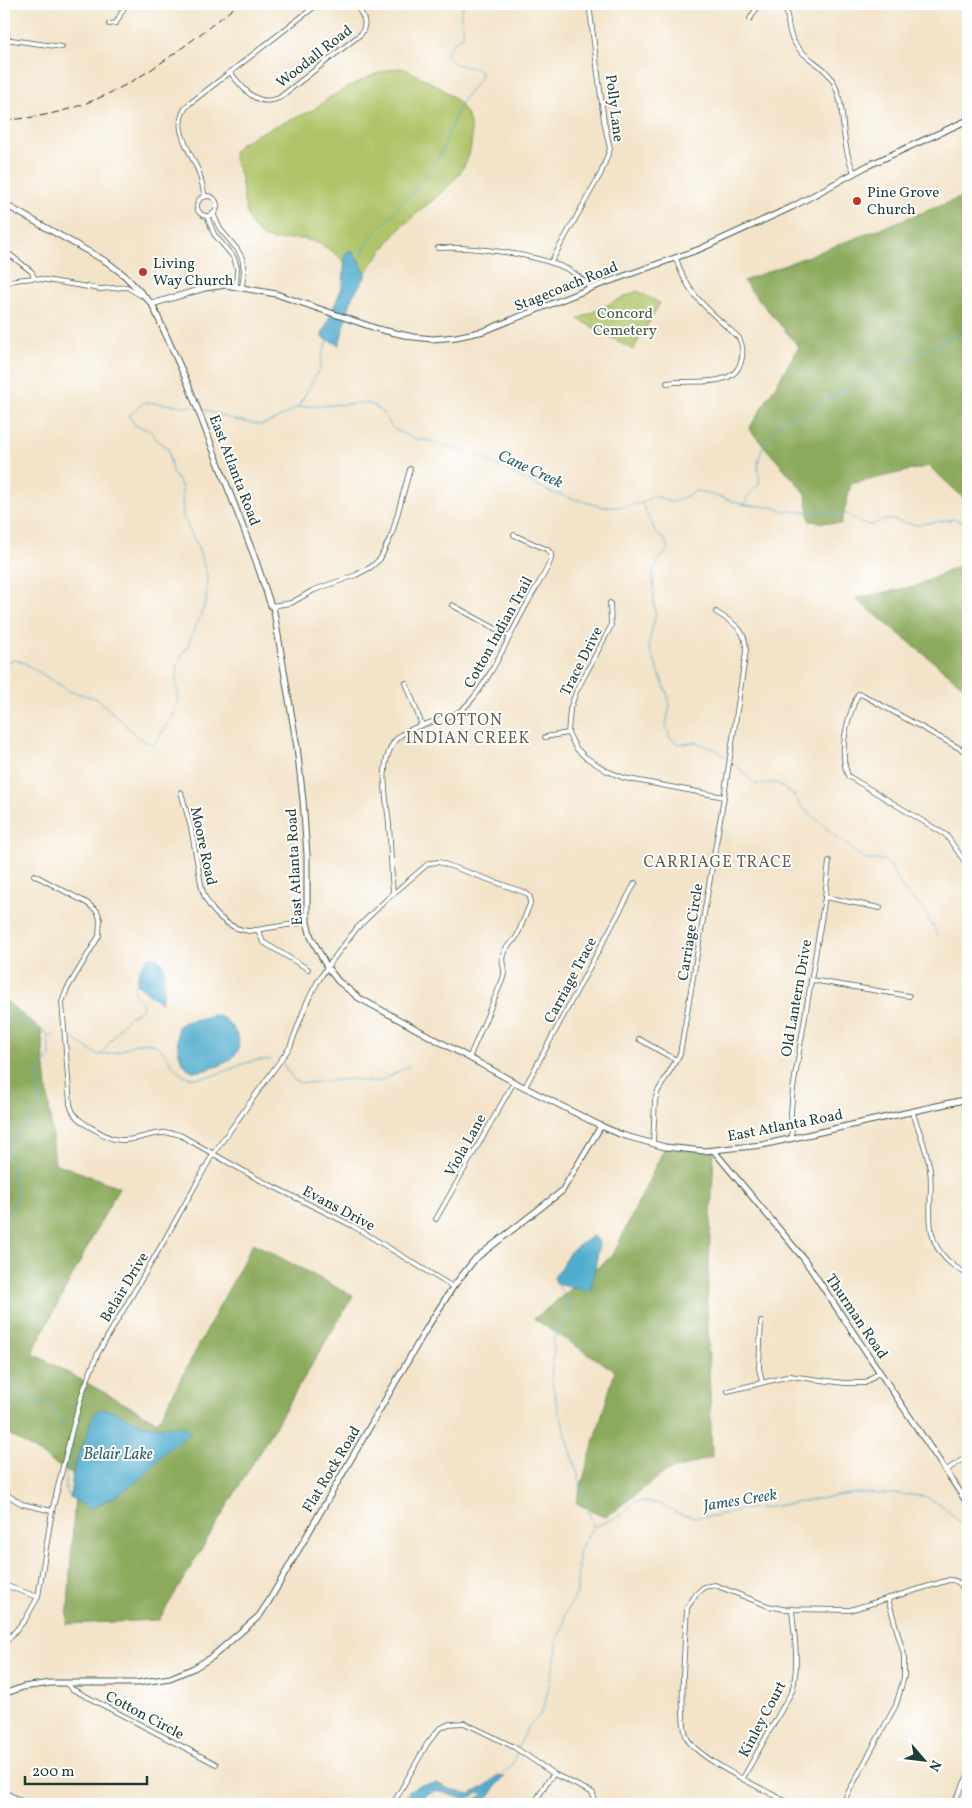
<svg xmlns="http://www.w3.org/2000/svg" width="972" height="1808" font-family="Vollkorn,serif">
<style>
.green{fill:#afc468;stroke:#67804e}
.forest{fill:#8baa5c;stroke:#557448}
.water{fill:#50acce;stroke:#387481}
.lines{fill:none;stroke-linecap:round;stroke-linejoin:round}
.stream{stroke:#50acce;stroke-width:1}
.minor-casing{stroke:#3f564a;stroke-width:5.5}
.tertiary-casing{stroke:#3f564a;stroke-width:7}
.minor{stroke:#fff;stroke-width:4}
.tertiary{stroke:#fff;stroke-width:5}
.rail{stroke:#1f3d34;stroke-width:1;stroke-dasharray:8 4;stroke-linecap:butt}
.poi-dot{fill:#c8321e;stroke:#fff;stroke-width:2}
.labels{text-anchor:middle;stroke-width:4;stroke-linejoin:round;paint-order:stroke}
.street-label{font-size:15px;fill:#1f3d34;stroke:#fff}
.poi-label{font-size:15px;fill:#1f3d34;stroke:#fff;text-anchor:start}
.park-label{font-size:15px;fill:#435f41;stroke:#fff}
.water-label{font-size:16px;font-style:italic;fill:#30646a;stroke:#fff}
.neighbourhood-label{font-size:16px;letter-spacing:1px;fill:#63614e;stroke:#fff}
</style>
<rect width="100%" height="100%" fill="#fff"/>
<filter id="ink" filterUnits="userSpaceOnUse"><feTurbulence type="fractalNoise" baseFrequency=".02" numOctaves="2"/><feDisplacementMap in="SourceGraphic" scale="10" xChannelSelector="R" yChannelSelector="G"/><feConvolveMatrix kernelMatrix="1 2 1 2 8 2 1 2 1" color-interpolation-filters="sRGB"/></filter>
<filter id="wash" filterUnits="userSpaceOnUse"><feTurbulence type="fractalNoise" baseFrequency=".0096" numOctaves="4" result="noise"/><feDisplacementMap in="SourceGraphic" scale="20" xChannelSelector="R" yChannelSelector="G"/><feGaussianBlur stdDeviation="1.12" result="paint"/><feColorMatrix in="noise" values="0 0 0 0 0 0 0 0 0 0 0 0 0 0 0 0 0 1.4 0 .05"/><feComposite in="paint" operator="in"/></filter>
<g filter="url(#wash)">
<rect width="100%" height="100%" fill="#f3e3c8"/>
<g class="green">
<path d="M401,68L407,70C439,86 477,103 471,145C469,159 462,172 452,182C438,198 419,210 404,225C389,239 378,257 365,273L358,259L346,253L345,263C333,250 320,242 303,239C287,237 269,246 256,231C252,226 249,220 247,214C243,201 243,187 240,174C238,168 232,158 234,152C238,139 293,119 307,113C315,109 321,104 329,98C344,88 383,68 401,68Z"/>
<polygon points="637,291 660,303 633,350 578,319"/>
</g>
<g class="forest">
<polygon points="968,195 968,502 929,466 851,484 841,524 810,521 806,494 749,429 799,347 743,281"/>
<polygon points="968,562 968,690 855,598 913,587"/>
<polygon points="4,999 41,1030 55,1163 119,1187 32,1353 158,1422 253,1243 353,1296 159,1620 67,1624 76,1477 4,1431"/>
<polygon points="664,1149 714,1151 707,1304 712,1457 664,1473 606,1517 576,1503 615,1371 534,1319 613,1255"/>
</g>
<g class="water">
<polygon points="348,251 354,253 366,273 364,279 352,297 339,345 322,337 322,335 343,285 345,254"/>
<path d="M151,956C172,958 163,990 161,1003L137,985C137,975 142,960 151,956Z"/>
<path d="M213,1015C223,1016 229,1022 234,1030C248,1051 230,1063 212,1068C206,1070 199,1072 193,1071C177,1066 176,1039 178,1026L185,1022Z"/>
<polygon points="592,1236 598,1240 599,1245 591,1290 587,1291 557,1284 554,1278 570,1252"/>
<path d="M101,1409C118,1409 131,1421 146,1425C158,1428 171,1425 183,1427L188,1428L191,1433L166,1451L142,1478L117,1495L90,1509L70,1497L74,1466L85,1440L91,1420L98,1410Z"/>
<path d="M497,1776L505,1777L498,1783L490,1796L481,1804H470L483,1794V1792C476,1793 471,1799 464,1798C443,1797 434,1780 418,1804H402L410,1790L419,1785L437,1783L449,1789L470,1794L486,1786Z"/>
</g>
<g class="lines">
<g class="stream">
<path d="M359,259L369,240L419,185L440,156L460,104L480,78L481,74L479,69C466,66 451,67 446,53L454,42L463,36C465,25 456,14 465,4"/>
<polyline points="299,407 366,403 373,405 384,414 390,425 395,430 417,440 428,440 478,456 550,492 603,507 619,507 642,503 652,497 658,497 672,503 696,491 707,493 745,505 772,507 784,511 848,514 860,523 870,525 888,519 916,525 954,519 968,523"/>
<polyline points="200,408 235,420 262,425 275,420 298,407 320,368 322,355 328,340"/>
<polyline points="642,504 656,533 666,541 668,549 658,562 653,572 654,607 656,614 650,637 649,647 668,696 670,706 666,725 670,738 677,743 682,744 696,742 716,750 727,758"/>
<path d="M745,504C749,489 754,493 758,485C761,481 758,474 758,470C758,448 769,433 785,420L908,360L951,338L968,327"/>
<polyline points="4,663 12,660 21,661 69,691 98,699 139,738 147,743 154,744 173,716 177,706 179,699 176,683 177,665 187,647 206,602 207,575 197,545 183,517 182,487 172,472 168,448 158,441 151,431 135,425 129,416 144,402 194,407"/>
<polyline points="733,763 755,784 776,783 793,794 800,805 839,839 866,860 883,860 891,866 893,872 904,891 924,910 938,935"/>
<polyline points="4,1012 43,1030 48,1036 50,1056 41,1070 39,1080 40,1094 38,1108 8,1147 17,1195 13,1209 4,1218"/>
<polyline points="49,1036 54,1035"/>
<path d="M74,1039L98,1055C104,1055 110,1054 117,1052C127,1049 138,1040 150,1043C171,1048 169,1078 197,1078C224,1077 244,1057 271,1060"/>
<path d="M101,1055L119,1028L129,1017L142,1009L143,1003C135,997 131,990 137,981"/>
<polyline points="283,1064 293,1079 298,1082 308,1083 348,1079 378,1082 409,1066"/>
<polyline points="560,1285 559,1287 568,1300 569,1308 566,1321 553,1341 554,1352 551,1377 556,1401 593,1526"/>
<path d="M4,1375C14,1381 14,1387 22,1394C30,1402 36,1398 44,1401C53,1405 59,1417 64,1425"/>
<path d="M70,1496C57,1484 74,1453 72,1437"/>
<polyline points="518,1748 528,1727 540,1715 544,1707 557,1649 557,1639 564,1625 565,1614 577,1593 578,1552 593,1527 620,1516 635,1501 660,1504 679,1514 695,1517 715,1516 741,1509 763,1508 855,1493 897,1494 924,1496 940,1504 960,1522 968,1526"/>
<polyline points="502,1775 512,1765 517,1752"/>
</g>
</g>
</g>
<g filter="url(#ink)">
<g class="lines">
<g class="minor-casing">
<g id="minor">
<path d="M786,4C788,17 787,30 794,42C803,59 825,64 834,83C845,107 841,127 847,151C848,159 852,166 854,173"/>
<polyline points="750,19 759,4"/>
<polyline points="109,24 116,23 126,4"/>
<polyline points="4,39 62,47"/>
<path d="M230,72C243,88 256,108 279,98L361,34C369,22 362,14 355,4"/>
<circle cx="207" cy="206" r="10"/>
<path d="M205,197C203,189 202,181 199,173C191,151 168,125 189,104L318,4"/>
<polyline points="213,213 220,229 237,249 242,258 244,271 242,287"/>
<polyline points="207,216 214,234 234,258 237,268 236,287"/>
<path d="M438,248C472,246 536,254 567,269C576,273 584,281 591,288"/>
<polyline points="4,250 32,272 34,278"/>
<polyline points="551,262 601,173 610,149 604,121 589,4"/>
<polyline points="4,284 15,280 34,278 100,289 127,287 140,295"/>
<path d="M667,383C685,380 705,384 722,379C741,375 747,354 739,338C711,312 687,296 676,258"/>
<polyline points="610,603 611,626 576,692 570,709 568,733 576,748 585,757 607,771 624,778 724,797"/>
<polyline points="452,605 509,636"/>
<polyline points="271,606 291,603 314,590 356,575 371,567 380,559 392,534 410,469"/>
<polyline points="406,683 422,725"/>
<polyline points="545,737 568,733"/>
<path d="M968,753L863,695L858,694C847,719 838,750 848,776L946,835L968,866"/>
<path d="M181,792L191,828L202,889C208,910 227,929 249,931L307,922"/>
<path d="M34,875L87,903L97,911L100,919L99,936L67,989L62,1002L70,1104C73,1116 80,1121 90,1127C98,1131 106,1137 114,1139C136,1144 158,1127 180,1135L256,1178L353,1226L453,1287"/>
<path d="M393,893C391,871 391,848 389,825C387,799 379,771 391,747C401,724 440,724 460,711C486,692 511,631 528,602C535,588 546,574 551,559V554L548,550L514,535"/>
<polyline points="825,897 880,908"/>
<polyline points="258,930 263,942 308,969"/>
<polyline points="811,980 909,996"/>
<polyline points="639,1039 676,1060"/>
<polyline points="525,1087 635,883"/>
<path d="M912,1111C919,1130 927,1150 930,1170C934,1201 921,1234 946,1259C952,1265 960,1271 968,1274"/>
<polyline points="792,1139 791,1112 793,1089 825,897 829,861"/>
<path d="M653,1144L655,1100L658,1091L680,1054L681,1048L724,797L746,651C746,628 734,624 716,612"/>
<polyline points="436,1219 514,1082"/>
<polyline points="761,1322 759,1368 762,1382"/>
<polyline points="728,1391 790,1376 844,1383 865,1383 879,1372"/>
<polyline points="945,1471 968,1456"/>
<polyline points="4,1493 22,1504 52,1511"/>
<polyline points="4,1585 38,1597"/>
<path d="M4,1644L25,1620L38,1597L52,1511L72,1430L83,1391L98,1353L164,1241L213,1154L290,1047L307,1002L317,983L327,967L357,928L386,900L429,863L439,862L526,893L530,897V904L517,936C514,942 507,944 504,952C500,960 504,965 504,973C504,975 503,978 502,981L469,1058"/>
<polyline points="66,1683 72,1689 216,1764"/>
<path d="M743,1778L792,1691C800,1664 794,1637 792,1609"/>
<polyline points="4,1792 27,1804"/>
<polyline points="393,1804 427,1744 439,1729 449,1724 464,1723 477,1729 514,1747 554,1774 593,1793 594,1804"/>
<polyline points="534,1804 547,1782 554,1774"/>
<path d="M791,1804C767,1791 701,1761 688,1740C677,1722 686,1633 687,1608L696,1594L704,1587L715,1585L768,1606L783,1609L850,1610L949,1580C962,1580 963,1589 968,1600"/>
<polyline points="842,1804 896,1705 904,1677 904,1655 888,1599"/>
<polyline points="953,1804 968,1776"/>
</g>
</g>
<g class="tertiary-casing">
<g id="tertiary">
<polyline points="4,204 107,262 124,275 152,304 188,384 256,561 271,606 273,606 297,747 303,800 307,855 307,922 311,937 327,967 338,981 359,998 514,1082 601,1126 622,1135 665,1147 704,1151 762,1145 968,1099"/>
<polyline points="152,304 205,288 226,285 276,294 378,329 413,337 433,339 456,337 484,331 591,288 700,249 792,207 867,166 968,120"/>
<polyline points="714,1151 804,1259 968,1504"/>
<polyline points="4,1694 23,1687 51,1683 136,1683 170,1678 194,1668 212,1657 259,1616 269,1601 428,1326 453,1287 475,1259 562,1191 601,1126"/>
</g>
</g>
<use href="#minor" class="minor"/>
<use href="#tertiary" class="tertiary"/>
<path class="rail" d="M4,120C104,115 164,62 239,4"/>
</g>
</g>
<g class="poi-dot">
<circle cx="857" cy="201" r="5"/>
<circle cx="143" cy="272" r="5"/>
</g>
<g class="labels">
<g class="street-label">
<text transform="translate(314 56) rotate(-38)" y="5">Woodall Road</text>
<text transform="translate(615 108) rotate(83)" y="5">Polly Lane</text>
<text transform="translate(566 286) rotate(-22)" y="5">Stagecoach Road</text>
<text transform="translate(235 470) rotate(69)" y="5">East Atlanta Road</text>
<text transform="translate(498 632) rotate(-61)" y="5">Cotton Indian Trail</text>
<text transform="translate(581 661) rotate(-63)" y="5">Trace Drive</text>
<text transform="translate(204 846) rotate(78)" y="5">Moore Road</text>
<text transform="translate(294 867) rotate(-93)" y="5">East Atlanta Road</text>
<text transform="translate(690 932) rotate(-81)" y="5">Carriage Circle</text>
<text transform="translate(570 980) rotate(-62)" y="5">Carriage Trace</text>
<text transform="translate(796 998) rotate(-80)" y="5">Old Lantern Drive</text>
<text transform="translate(785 1125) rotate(-11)" y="5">East Atlanta Road</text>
<text transform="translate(465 1145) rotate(-61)" y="5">Viola Lane</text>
<text transform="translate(339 1208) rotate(28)" y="5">Evans Drive</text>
<text transform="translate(124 1287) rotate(-59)" y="5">Belair Drive</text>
<text transform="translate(857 1316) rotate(56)" y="5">Thurman Road</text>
<text transform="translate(331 1469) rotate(-59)" y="5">Flat Rock Road</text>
<text transform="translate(145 1715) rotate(28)" y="5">Cotton Circle</text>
<text transform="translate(762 1719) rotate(-62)" y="5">Kinley Court</text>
</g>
<g class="poi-label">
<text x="867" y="197">Pine Grove<tspan x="867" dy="17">Church</tspan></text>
<text x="153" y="268">Living<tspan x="153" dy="17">Way Church</tspan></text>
</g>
<g class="park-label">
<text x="625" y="318">Concord<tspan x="625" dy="17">Cemetery</tspan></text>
</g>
<g class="water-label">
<text transform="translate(531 468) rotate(25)" y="6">Cane Creek</text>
<text x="118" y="1459">Belair Lake</text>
<text transform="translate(740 1499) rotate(-9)" y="6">James Creek</text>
</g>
<g class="neighbourhood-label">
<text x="468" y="725">COTTON<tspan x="468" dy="18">INDIAN CREEK</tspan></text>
<text x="718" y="867">CARRIAGE TRACE</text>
</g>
</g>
<rect width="972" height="1808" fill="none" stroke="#fff" stroke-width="20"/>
<g transform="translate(924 1760) rotate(118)" stroke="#ffffff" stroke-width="4" paint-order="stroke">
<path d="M0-4L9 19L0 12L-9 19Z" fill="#1f3d34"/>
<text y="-8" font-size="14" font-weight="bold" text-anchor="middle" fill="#1f3d34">N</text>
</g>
<path d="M25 1776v8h122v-8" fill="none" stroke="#1f3d34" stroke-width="2.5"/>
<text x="32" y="1776" font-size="15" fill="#1f3d34" stroke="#ffffff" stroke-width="4" paint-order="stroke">200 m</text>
</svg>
